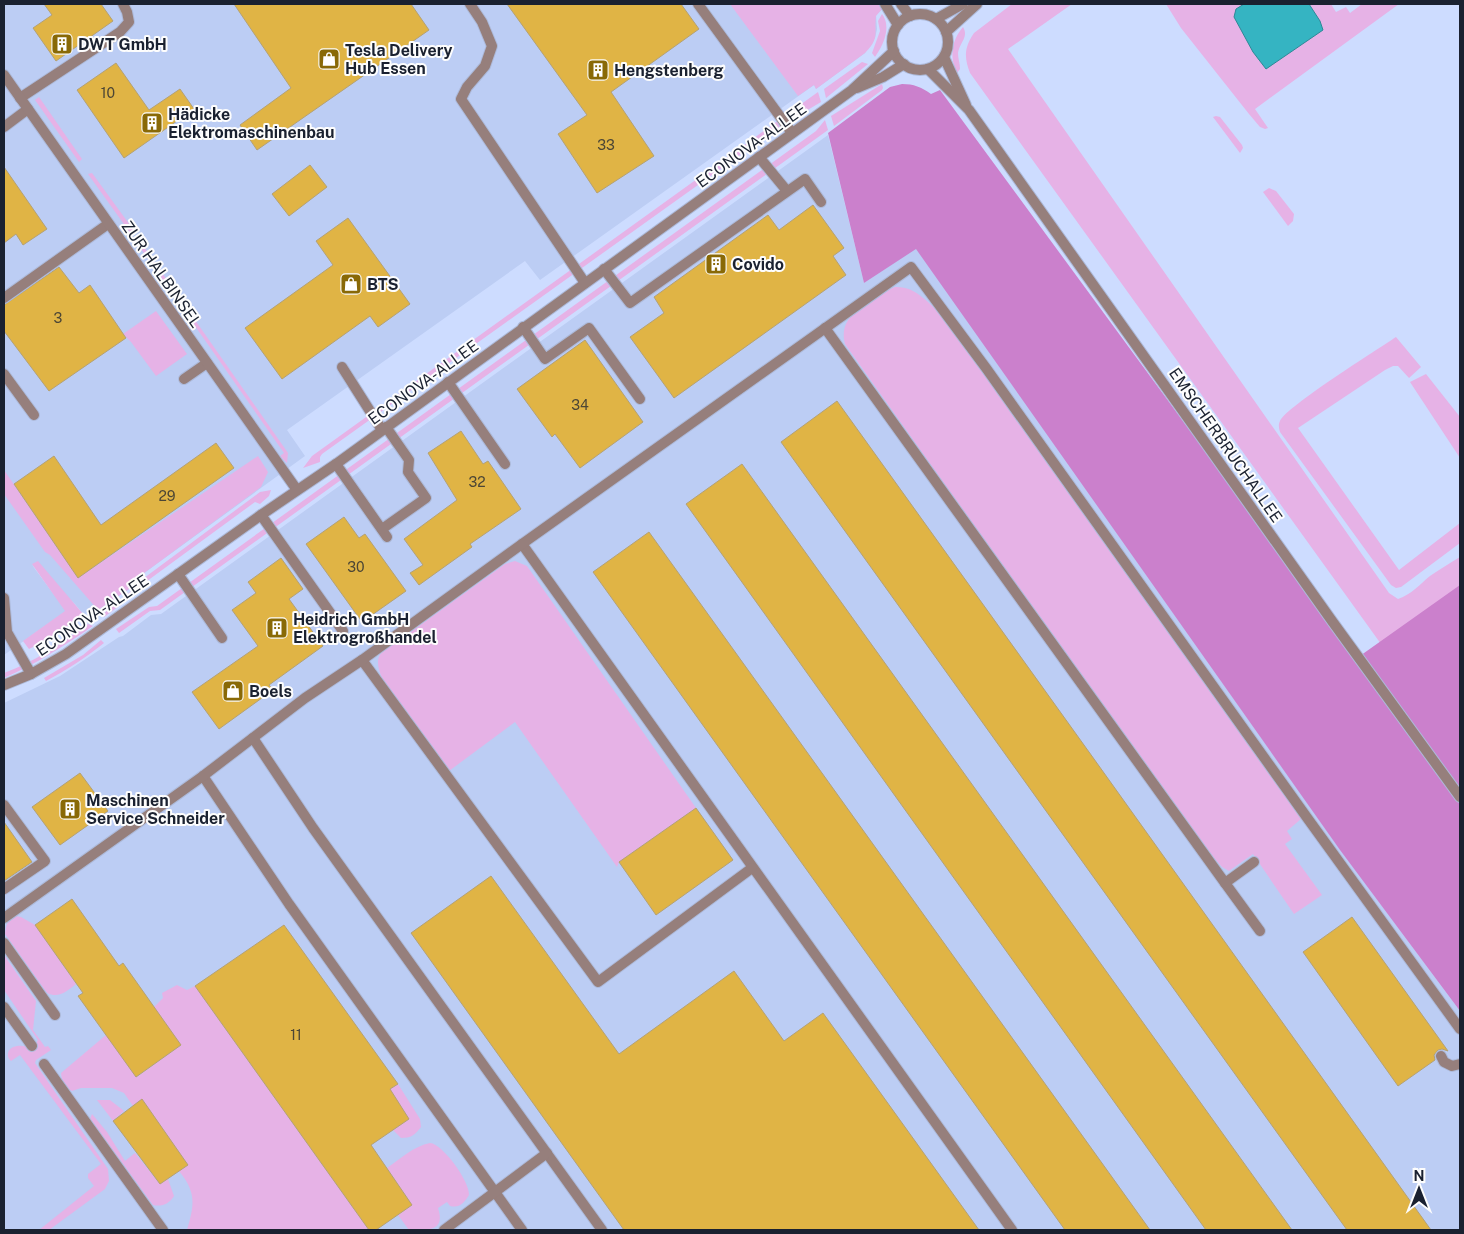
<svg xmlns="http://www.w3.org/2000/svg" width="1464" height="1234" font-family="'Public Sans',sans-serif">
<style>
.built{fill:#bccdf4}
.green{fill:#e6b2e6}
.forest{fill:#cb80cc}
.water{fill:#35b4c2;stroke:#2d8896}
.building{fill:#e0b445;stroke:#b4a175}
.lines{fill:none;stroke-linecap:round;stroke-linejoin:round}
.service-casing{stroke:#adbada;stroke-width:12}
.minor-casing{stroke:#adbada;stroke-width:12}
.service{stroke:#967f7c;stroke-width:10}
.minor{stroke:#967f7c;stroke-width:10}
.labels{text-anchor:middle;stroke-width:4;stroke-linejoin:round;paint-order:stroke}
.number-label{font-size:14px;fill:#4c4635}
.poi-label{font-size:16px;font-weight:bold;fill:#1a2130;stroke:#fdfdfd;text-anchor:start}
.street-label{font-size:16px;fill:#1a2130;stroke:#fdfdfd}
</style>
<rect width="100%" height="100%" fill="#cddcff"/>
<g class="built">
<polygon points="4,4 888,4 876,15 877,29 875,38 865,53 816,89 814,85 540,280 525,261 287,430 305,456 136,579 132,587 98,610 95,606 84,615 75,604 32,565 66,611 4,655"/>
<polygon points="828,135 864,283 916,248 1339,848 1460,1011 1460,1230 4,1230 4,703 60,676 119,637 123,636 151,615 161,614"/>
</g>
<g class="green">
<path d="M730,4H878L882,9L876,16C874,33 880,38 865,53L816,89L814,85L798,96Z"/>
<path d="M1012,4H1072L1008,49L1389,593L1398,599C1412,594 1419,585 1430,576C1440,569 1450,563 1460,557V588L1381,644L970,73C964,57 964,48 974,33Z"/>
<polygon points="1166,4 1244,4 1236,9 1320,21 1309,4 1331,4 1336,12 1346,7 1350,13 1362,4 1399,4 1255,109 1268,128 1265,129 1260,127 1249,114 1181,28"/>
<path d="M882,14C892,27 883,46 875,57L872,53L880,31L878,21Z"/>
<path d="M963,27C969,37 960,42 958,53C958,59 960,63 960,69L957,73C949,56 952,40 963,27Z"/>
<polygon points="862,62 868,64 826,98 824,89"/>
<polygon points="882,84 883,88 882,90 834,126 831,116"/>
<polygon points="818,92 821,102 779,127 322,454 320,457 320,462 303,468 312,456"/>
<polygon points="39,97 82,159 79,162 35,100"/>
<polygon points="1216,116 1220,117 1242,145 1243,148 1240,153 1213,117"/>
<polygon points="825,120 828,130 167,605 160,610 150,611 119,633 116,629 149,607 157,606 816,131"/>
<polygon points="92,173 135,232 131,234 88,174"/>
<polygon points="1269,188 1276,191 1294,214 1293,221 1288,226 1263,192"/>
<polygon points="144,247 288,453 287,463 280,456 284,453 141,249"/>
<path d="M895,287C916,286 926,302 942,314L1301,816V819L1287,831L1292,839L1285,844L1322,895L1294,914L1253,854L1229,871L1222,867L1213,857L1031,606L845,344C837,315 868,304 888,290Z"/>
<polygon points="156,311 187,354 156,376 131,342 123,334"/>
<path d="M1396,337L1421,367L1409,378L1398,366H1393L1385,370L1298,428L1399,570L1460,523V543L1401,587L1396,588L1391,585L1280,432C1279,428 1278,425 1280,421C1287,406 1377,350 1396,337Z"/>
<polygon points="1426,374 1460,417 1460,458 1410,382"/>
<polygon points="258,456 268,472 261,487 136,579 132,587 98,610 50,555 45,552 4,494 4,470 78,578"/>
<polygon points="271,490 269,496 260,504 255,502 143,584 137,593 104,617 103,614 135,588 140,581 260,492"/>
<polygon points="38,561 84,615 43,642 29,649 23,641 65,611 32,564"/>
<path d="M515,561L527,566L696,808L619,862L617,867L515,722L449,771L382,678C376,663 375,654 391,646L505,564Z"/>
<path d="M88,624L93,626C64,646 36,664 4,678V673C34,662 62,643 88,624Z"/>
<path d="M101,640L104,643C85,658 67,670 46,681L44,678L83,655Z"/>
<path d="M16,916L21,917L35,925L76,984C67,991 59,999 47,993L5,934C6,926 7,918 16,916Z"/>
<path d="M4,955L36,1001L33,1030L45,1047L48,1046L51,1050L36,1060L35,1063L108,1169L109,1181L105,1189L49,1230H39L94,1186L88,1178V1174L101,1164L20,1055L11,1061C5,1056 8,1047 17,1046C26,1044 31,1052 38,1040L4,990Z"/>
<path d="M177,985L187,990L195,986L369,1230H187C194,1205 197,1193 179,1171L188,1165L142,1100L133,1106L124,1093L112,1088H81L72,1091L68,1089L62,1080L61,1073L106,1035L137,1077L181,1045L154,1007L163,998L162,993Z"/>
<path d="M398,1084L420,1119L421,1127C415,1135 411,1138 401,1138L393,1130L409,1119L390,1089Z"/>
<polygon points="97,1100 110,1100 124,1111 113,1121"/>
<path d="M92,1114L107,1132L125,1161L135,1153L160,1184L168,1179L174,1196C169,1204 162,1207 153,1205L90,1119Z"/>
<path d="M430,1143C443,1144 470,1182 469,1195C463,1204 460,1208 450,1206L447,1202L438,1208C446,1232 427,1230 409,1230L398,1215L412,1205L387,1168C400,1159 414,1146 430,1143Z"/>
</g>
<path class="forest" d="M902,84C914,84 921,87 931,94L940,90L1357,658L1460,585V1011L1340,850L916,249L864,283L828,133L890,87Z"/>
<polygon class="water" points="1244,4 1309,4 1320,21 1323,30 1266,69 1253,52 1234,17 1236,9"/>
<g class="building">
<polygon points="44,4 101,4 113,21 56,61 33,28 52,15"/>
<polygon points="234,4 411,4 429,30 257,150 240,125 291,88"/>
<polygon points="507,4 681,4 699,29 611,92 654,156 597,193 558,134 587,115"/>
<polygon points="116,63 149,110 180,89 194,109 124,158 77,90"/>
<polygon points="310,165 327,187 289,216 272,194"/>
<polygon points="4,167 47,229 23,245 16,234 4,243"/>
<polygon points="813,205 844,248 833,256 846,275 674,398 630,337 664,313 654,297 768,215 779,230"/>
<polygon points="348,218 410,304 378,327 370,316 282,379 245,328 333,265 316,241"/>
<polygon points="59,267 79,293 90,285 126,338 49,391 4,331 4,305"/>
<polygon points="585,340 643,422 580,468 555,434 552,437 517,389"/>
<polygon points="837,401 1089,752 1431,1230 1347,1230 781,442"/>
<polygon points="461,431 483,464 488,461 521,509 470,544 472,547 419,585 410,573 423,565 404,539 457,500 428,453"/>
<polygon points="216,443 234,468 78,578 14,484 54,456 101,525"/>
<polygon points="742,464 1292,1230 1206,1230 686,504"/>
<polygon points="344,517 359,538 365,534 406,591 362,622 306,544"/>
<polygon points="649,532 1150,1230 1065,1230 593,572"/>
<polygon points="281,558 303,589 289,599 323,646 269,685 273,690 219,729 192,692 258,646 232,610 256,593 248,582"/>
<polygon points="80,773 108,811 60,845 32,807"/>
<polygon points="696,808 733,860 656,915 619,862"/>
<polygon points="4,822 32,862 4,881"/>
<polygon points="491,876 619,1054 734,971 784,1041 823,1013 979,1230 624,1230 411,933"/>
<polygon points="72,899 119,966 123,963 181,1045 136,1077 78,996 83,993 35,925"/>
<polygon points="1352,917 1448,1051 1442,1049 1438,1050 1434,1055 1435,1060 1398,1086 1303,952"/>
<polygon points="284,925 398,1084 390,1089 409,1119 371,1145 412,1205 376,1230 369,1230 195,986"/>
<polygon points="142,1099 188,1165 160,1184 113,1121"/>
</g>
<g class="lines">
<g class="service-casing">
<g id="service">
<polyline points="470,4 482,22 492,46 485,66 467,87 461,99 585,283"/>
<polyline points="698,4 792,133"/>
<polyline points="20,98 120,32 129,22 127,12 123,4"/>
<polyline points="4,127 28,109"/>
<polyline points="759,157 787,191"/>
<polyline points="604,269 630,303 805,179 821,202"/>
<polyline points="4,298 108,224"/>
<polyline points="523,327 545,359 589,328 640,399"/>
<polyline points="825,328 1225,883 1254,862"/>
<polyline points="342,367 382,430"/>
<polyline points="4,374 34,415"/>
<polyline points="184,379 207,363"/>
<polyline points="448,382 505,464"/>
<polyline points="336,464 387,537"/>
<polyline points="261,515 343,631"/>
<polyline points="382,529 426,498 408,472 409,460 386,427"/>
<polyline points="522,544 1012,1230"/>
<polyline points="178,574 222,638"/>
<polyline points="4,598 7,632 31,674"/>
<polyline points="362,660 598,982 752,868"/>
<polyline points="253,738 313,828 602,1230"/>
<polyline points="203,776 289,904 522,1230"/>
<polyline points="4,805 45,861 4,889"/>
<polyline points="1225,883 1260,931"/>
<polyline points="4,918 203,776 305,698 362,660 522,544 911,267 986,368 1308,819 1460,1029"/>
<polyline points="4,943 55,1015"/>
<polyline points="1441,1056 1444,1062 1452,1066 1460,1064"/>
<polyline points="44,1064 163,1230"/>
<polyline points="444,1230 547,1153"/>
</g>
</g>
<g class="minor-casing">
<g id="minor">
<polyline points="885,4 898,25"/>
<polyline points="901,4 910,16"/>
<circle cx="920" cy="42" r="28"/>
<polyline points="936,19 963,4"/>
<polyline points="946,32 977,4"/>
<polyline points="944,57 966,105"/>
<polyline points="928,69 969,110 1332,621 1460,797"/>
<polyline points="4,75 297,490"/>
<polyline points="857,88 883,77 904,64"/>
<polyline points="4,685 31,674 66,654 261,515 336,464 852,90 894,51"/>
<polyline points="4,1007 32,1046"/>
</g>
</g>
<use href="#service" class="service"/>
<use href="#minor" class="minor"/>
</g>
<defs>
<g id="building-square" transform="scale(1.125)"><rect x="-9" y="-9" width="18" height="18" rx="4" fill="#896906" stroke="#fdfdfd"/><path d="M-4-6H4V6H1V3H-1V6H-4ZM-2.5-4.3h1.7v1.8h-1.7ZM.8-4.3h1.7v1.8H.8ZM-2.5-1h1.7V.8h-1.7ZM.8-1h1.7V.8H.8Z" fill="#fff"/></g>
<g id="shop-square" transform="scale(1.125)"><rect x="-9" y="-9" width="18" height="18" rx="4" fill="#896906" stroke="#fdfdfd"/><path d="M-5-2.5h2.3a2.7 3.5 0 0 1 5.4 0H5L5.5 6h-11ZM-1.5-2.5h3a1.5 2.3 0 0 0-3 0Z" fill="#fff"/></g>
</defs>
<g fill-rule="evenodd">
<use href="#building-square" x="62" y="44"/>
<use href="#shop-square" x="329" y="59"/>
<use href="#building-square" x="598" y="70"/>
<use href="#building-square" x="152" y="123"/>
<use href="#building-square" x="716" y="264"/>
<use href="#shop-square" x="351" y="284"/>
<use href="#building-square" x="277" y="628"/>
<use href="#shop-square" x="233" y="691"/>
<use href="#building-square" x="70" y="809"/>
</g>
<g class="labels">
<g class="number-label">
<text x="108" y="98">10</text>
<text x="606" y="150">33</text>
<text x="58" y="323">3</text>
<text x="580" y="410">34</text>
<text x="477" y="487">32</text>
<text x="167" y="501">29</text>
<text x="356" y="572">30</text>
<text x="296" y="1040">11</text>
</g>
<g class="poi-label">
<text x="78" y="50">DWT GmbH</text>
<text x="345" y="56">Tesla Delivery<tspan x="345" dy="18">Hub Essen</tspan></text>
<text x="614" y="76">Hengstenberg</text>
<text x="168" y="120">Hädicke<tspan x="168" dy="18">Elektromaschinenbau</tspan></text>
<text x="732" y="270">Covido</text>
<text x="367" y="290">BTS</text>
<text x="293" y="625">Heidrich GmbH<tspan x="293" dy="18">Elektrogroßhandel</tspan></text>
<text x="249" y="697">Boels</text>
<text x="86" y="806">Maschinen<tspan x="86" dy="18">Service Schneider</tspan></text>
</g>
<g class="street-label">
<text transform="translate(751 145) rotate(-36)" y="6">ECONOVA-ALLEE</text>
<text transform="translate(162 274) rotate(55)" y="6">ZUR HALBINSEL</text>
<text transform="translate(423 382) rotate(-36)" y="6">ECONOVA-ALLEE</text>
<text transform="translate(1226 445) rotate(55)" y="6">EMSCHERBRUCHALLEE</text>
<text transform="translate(92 615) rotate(-34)" y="6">ECONOVA-ALLEE</text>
</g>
</g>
<rect width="1464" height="1234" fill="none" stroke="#1a2130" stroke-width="10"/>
<g transform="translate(1419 1189)" stroke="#fdfdfd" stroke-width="4" paint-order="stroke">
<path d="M0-4L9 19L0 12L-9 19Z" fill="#1a2130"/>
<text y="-8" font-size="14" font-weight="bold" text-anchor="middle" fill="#1a2130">N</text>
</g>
</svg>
